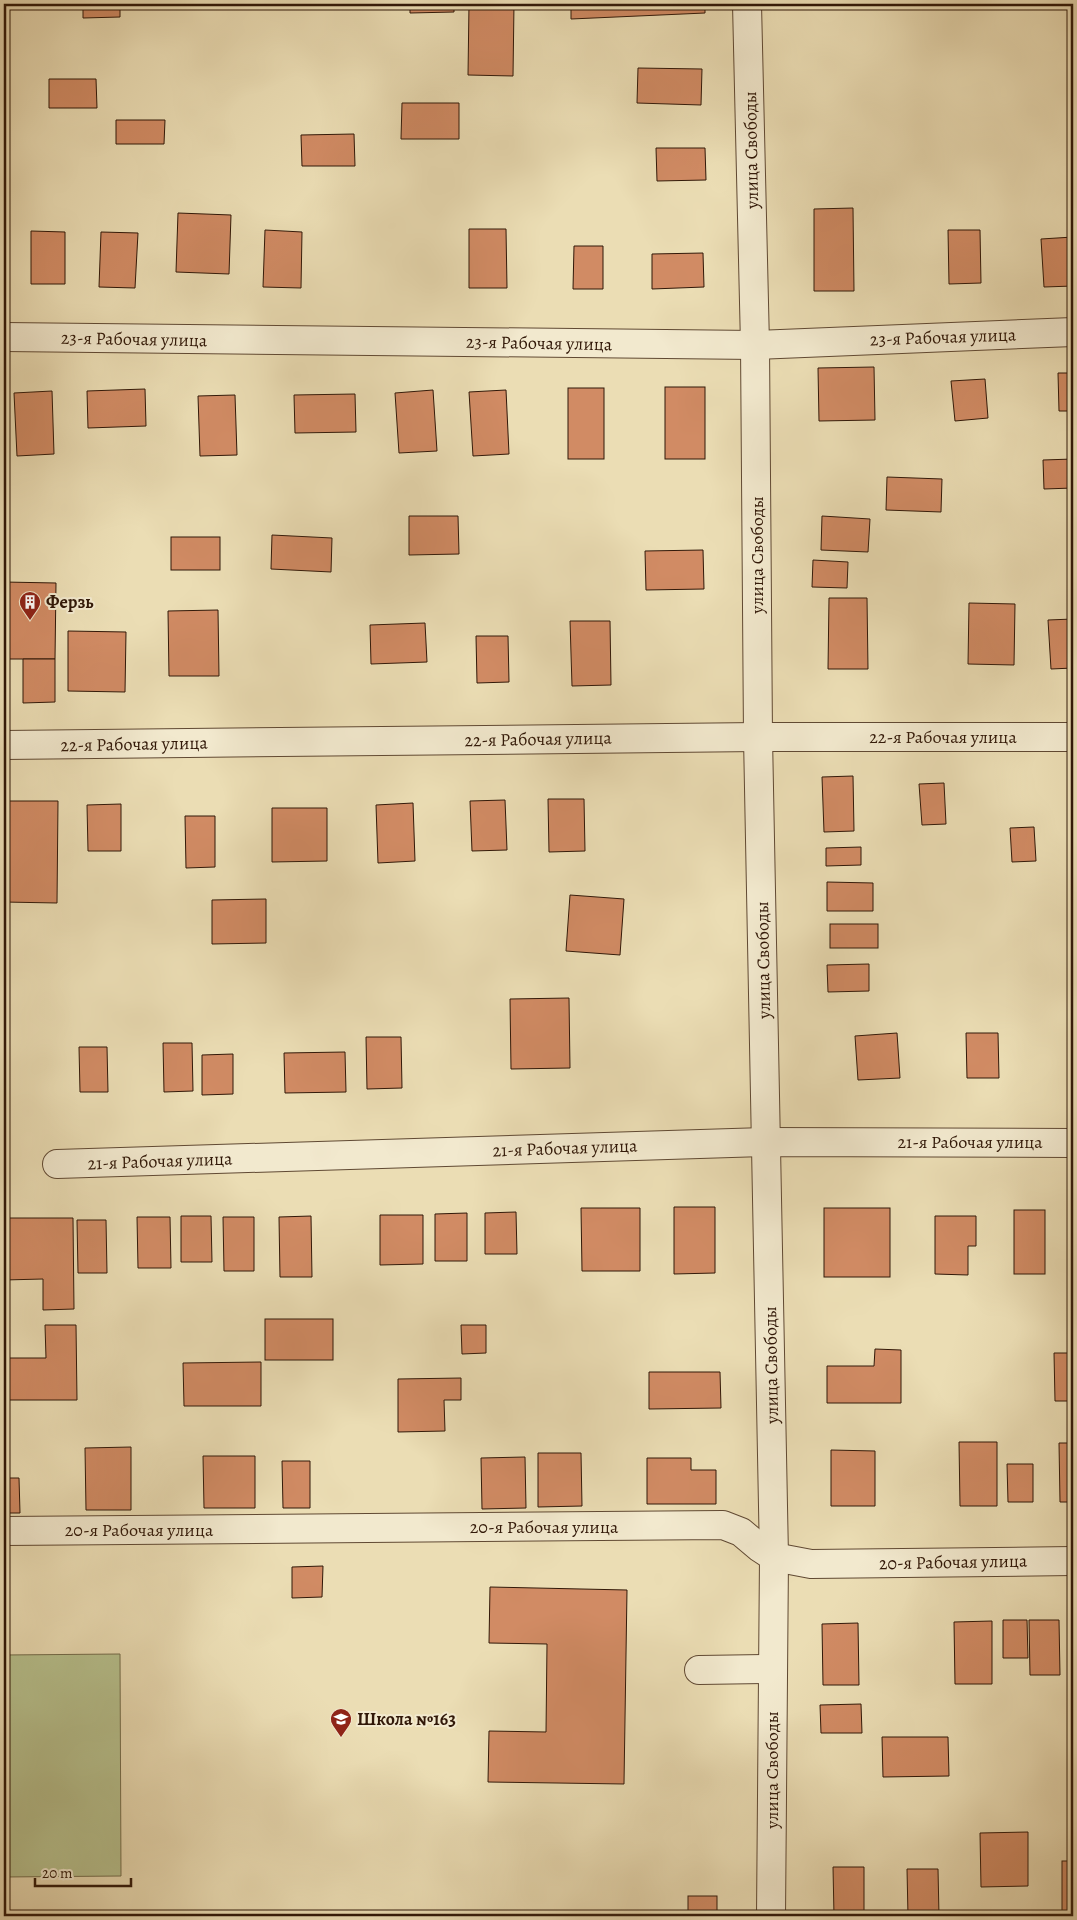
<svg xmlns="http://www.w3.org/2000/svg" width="1077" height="1920" font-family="Alegreya,serif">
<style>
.green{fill:#b7c18e;stroke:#746c4b}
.building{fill:#d18b64;stroke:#311808}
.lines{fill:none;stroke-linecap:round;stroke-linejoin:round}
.minor-casing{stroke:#604933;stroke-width:30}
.minor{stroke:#f2e9ce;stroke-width:28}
.labels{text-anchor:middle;stroke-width:4;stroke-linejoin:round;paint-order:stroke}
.street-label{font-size:18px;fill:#311808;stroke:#f2e9ce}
.poi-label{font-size:18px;font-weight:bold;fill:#311808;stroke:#f2e9ce;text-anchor:start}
</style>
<rect width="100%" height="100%" fill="#ebddb4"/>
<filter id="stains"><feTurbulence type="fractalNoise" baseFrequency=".004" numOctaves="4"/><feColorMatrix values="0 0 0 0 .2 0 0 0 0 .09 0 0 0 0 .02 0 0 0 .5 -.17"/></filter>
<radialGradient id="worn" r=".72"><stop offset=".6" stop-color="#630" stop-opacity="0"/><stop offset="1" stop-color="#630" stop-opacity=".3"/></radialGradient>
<polygon class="green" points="120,1654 121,1876 4,1877 4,1655"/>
<g class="building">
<polygon points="83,4 120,4 120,17 83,18"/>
<polygon points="212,4 247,4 247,8 212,9"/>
<polygon points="410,4 454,4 454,12 410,13"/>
<polygon points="469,4 514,4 513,76 468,75"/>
<polygon points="571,4 705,4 705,13 571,19"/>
<rect x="817" y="4" width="38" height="4"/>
<polygon points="638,68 702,69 701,105 637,103"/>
<polygon points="49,79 96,79 97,108 49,108"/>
<polygon points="402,103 459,103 459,139 401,139"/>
<polygon points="116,120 165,120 164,144 116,144"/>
<polygon points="354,134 355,166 302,166 301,135"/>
<polygon points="656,148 705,148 706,180 657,181"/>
<polygon points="853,208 854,291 814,291 814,209"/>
<polygon points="178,213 231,215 229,274 176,272"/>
<polygon points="469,229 506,229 507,288 469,288"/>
<polygon points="265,230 302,232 301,288 263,287"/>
<polygon points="948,230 980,230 981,283 949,284"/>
<polygon points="31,231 65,232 65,284 31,284"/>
<polygon points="101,232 138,233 135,288 99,287"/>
<polygon points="1073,237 1073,286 1044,287 1041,239"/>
<polygon points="574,246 603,246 603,289 573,289"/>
<polygon points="703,253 704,287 652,289 652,254"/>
<polygon points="874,367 875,420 819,421 818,368"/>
<polygon points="1058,373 1073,373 1073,411 1059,411"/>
<polygon points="985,379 988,418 955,421 951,381"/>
<rect x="665" y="387" width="40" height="72"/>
<rect x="568" y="388" width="36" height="71"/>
<polygon points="145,389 146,426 88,428 87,391"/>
<polygon points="433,390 437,451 399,453 395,393"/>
<polygon points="506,390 509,454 473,456 469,392"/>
<polygon points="52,391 54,454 17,456 14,393"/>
<polygon points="355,394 356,432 295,433 294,395"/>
<polygon points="235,395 237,455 200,456 198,396"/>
<polygon points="1073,459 1073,488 1044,489 1043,460"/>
<polygon points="887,477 942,479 941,512 886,510"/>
<polygon points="409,516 458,516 459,554 409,555"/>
<polygon points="822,516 870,519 868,552 821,550"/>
<polygon points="272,535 332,538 331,572 271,569"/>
<rect x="171" y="537" width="49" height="33"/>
<polygon points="703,550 704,589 646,590 645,551"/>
<polygon points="813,560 848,562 847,588 812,587"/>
<polygon points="4,582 56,583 55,659 4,659"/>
<polygon points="829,598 867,598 868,669 828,669"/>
<polygon points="969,603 1015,604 1014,665 968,664"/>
<polygon points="218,610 219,676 169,676 168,611"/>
<polygon points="1073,619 1073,668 1051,669 1048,620"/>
<polygon points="570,621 610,621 611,685 572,686"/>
<polygon points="425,623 427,662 371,664 370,625"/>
<polygon points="68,631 126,632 125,692 68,691"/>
<polygon points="476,636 508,636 509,682 477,683"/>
<polygon points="23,659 55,659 55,702 23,703"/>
<polygon points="853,776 854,831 824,832 822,777"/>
<polygon points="944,783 946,824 922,825 919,784"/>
<polygon points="548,799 584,799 585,851 549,852"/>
<polygon points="505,800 507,850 472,851 470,801"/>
<polygon points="4,801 58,801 57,903 4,902"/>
<polygon points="413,803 415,861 378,863 376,805"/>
<polygon points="121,804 121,851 88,851 87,805"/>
<polygon points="272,808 327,808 327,861 272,862"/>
<polygon points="185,816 215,816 215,867 186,868"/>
<polygon points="1034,827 1036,861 1012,862 1010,828"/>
<polygon points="861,847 861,865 826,866 826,848"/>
<polygon points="827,882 873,883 873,911 827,911"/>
<polygon points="570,895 624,899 620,955 566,951"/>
<polygon points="266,899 266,943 212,944 212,900"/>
<rect x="830" y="924" width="48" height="24"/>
<polygon points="4,930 8,930 9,960 4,960"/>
<polygon points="869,964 869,991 828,992 827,965"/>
<polygon points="569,998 570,1068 511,1069 510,999"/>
<polygon points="897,1033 900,1078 858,1080 855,1036"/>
<polygon points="966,1033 998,1033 999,1078 967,1078"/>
<polygon points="366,1037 401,1037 402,1088 367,1089"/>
<polygon points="163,1043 192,1043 193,1091 164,1092"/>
<polygon points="79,1047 107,1047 108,1092 80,1092"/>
<polygon points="345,1052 346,1092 285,1093 284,1053"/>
<polygon points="233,1054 233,1094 202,1095 202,1055"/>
<polygon points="674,1207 715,1207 715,1273 674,1274"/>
<polygon points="581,1208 640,1208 640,1271 582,1271"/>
<rect x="824" y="1208" width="66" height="69"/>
<rect x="1014" y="1210" width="31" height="64"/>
<polygon points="516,1212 517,1254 485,1254 485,1213"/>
<polygon points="467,1213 467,1261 435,1261 435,1214"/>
<polygon points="380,1215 423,1215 423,1264 380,1265"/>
<polygon points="181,1216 211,1216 212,1262 181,1262"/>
<polygon points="311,1216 312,1277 280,1277 279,1217"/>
<polygon points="935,1216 976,1216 976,1246 968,1246 968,1275 935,1274"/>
<polygon points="137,1217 170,1217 171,1268 138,1268"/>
<polygon points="223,1217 254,1217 254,1271 224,1271"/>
<polygon points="4,1218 73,1218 74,1309 43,1310 43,1279 4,1280"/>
<polygon points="77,1220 106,1220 107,1273 78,1273"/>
<rect x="265" y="1319" width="68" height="41"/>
<polygon points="45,1325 76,1325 77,1400 4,1400 4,1358 46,1358"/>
<polygon points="461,1325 486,1325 486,1353 462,1354"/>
<polygon points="875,1349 901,1350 901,1403 827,1403 827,1366 874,1366"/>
<polygon points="1054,1353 1073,1353 1073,1401 1055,1401"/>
<polygon points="261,1362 261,1406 184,1406 183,1363"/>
<polygon points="649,1372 720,1372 721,1408 649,1409"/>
<polygon points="461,1378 461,1400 444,1400 445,1431 398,1432 398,1379"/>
<polygon points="959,1442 997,1442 997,1506 960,1506"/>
<polygon points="1059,1443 1073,1443 1073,1502 1060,1502"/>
<polygon points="131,1447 131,1510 86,1510 85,1448"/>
<polygon points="831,1450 875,1451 875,1506 831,1506"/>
<polygon points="538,1453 581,1453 582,1506 538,1507"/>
<polygon points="203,1456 255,1456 255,1508 204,1508"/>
<polygon points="525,1457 526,1508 482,1509 481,1458"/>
<polygon points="647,1458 691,1458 691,1470 716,1470 716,1504 647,1504"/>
<polygon points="282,1461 310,1461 310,1508 283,1508"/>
<polygon points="1007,1464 1033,1464 1033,1502 1008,1502"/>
<polygon points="4,1478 19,1478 20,1513 4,1513"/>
<polygon points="323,1566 322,1597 292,1598 292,1567"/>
<polygon points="490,1587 627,1590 624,1784 488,1782 489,1731 546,1732 547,1644 489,1643"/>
<polygon points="1003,1620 1027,1620 1028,1658 1003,1658"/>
<polygon points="1029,1620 1059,1620 1060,1675 1030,1675"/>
<polygon points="992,1621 992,1684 955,1684 954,1622"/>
<polygon points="858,1623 859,1685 823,1685 822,1624"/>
<polygon points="861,1704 862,1733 821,1733 820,1705"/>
<polygon points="882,1737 948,1737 949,1776 883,1777"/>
<polygon points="1028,1832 1028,1886 981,1887 980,1833"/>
<rect x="1062" y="1861" width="11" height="55"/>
<polygon points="833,1867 864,1867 864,1916 834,1916"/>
<polygon points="907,1869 938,1869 939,1916 908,1916"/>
<rect x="688" y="1896" width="29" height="20"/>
</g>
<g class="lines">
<g class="minor-casing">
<g id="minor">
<polyline points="747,4 755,345 758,737 774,1557 771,1916"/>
<polyline points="4,337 755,345 1073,332"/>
<polyline points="4,745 758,737 1073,737"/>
<polyline points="57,1164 767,1142 1073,1143"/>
<polyline points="4,1531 723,1525 741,1532 760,1548 774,1557 811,1564 1073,1561"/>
<polyline points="699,1670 772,1669"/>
</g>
</g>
<use href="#minor" class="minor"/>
</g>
<defs>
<g id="building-pin" transform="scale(1.125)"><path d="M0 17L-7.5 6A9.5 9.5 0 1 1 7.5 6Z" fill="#8f2418" stroke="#f2e9ce"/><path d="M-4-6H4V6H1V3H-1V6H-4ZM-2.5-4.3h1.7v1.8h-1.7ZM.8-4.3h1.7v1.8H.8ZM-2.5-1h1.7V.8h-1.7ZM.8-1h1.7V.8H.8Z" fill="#fff"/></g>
<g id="school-pin" transform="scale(1.125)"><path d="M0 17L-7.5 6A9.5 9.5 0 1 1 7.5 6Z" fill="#8f2418" stroke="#f2e9ce"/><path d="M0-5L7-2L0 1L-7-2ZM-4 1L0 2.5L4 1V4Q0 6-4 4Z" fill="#fff"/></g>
</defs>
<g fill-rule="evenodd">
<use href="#building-pin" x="30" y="602"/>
<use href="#school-pin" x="341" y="1719"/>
</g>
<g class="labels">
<g class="street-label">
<text transform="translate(751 150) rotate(-91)" y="6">улица Свободы</text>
<text transform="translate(943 337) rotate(-2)" y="6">23-я Рабочая улица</text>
<text transform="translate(134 339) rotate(1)" y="6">23-я Рабочая улица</text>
<text transform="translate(539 343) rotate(1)" y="6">23-я Рабочая улица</text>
<text transform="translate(757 555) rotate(-90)" y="6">улица Свободы</text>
<text x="943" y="743">22-я Рабочая улица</text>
<text transform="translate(538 739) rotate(-1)" y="6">22-я Рабочая улица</text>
<text transform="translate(134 744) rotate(-1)" y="6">22-я Рабочая улица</text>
<text transform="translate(763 960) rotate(-91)" y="6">улица Свободы</text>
<text x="970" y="1148">21-я Рабочая улица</text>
<text transform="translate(565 1148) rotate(-2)" y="6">21-я Рабочая улица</text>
<text transform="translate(160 1161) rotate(-2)" y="6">21-я Рабочая улица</text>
<text transform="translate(771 1365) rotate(-91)" y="6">улица Свободы</text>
<text x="544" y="1533">20-я Рабочая улица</text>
<text x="139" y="1536">20-я Рабочая улица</text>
<text transform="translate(953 1562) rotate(-1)" y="6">20-я Рабочая улица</text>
<text transform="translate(772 1770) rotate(-90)" y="6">улица Свободы</text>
</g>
<g class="poi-label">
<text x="46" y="608">Ферзь</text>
<text x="357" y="1725">Школа №163</text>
</g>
</g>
<rect width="1077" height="1920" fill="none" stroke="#ebddb4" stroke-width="20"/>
<rect x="5" y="5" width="1067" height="1910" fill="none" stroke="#311808" stroke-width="2.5"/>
<rect x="10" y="10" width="1057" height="1900" fill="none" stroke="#311808"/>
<path d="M35 1878v8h96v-8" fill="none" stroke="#311808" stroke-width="2.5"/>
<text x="42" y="1878" font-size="15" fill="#311808" stroke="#f2e9ce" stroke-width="4" paint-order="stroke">20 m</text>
<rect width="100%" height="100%" filter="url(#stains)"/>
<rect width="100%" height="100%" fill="url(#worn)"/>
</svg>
